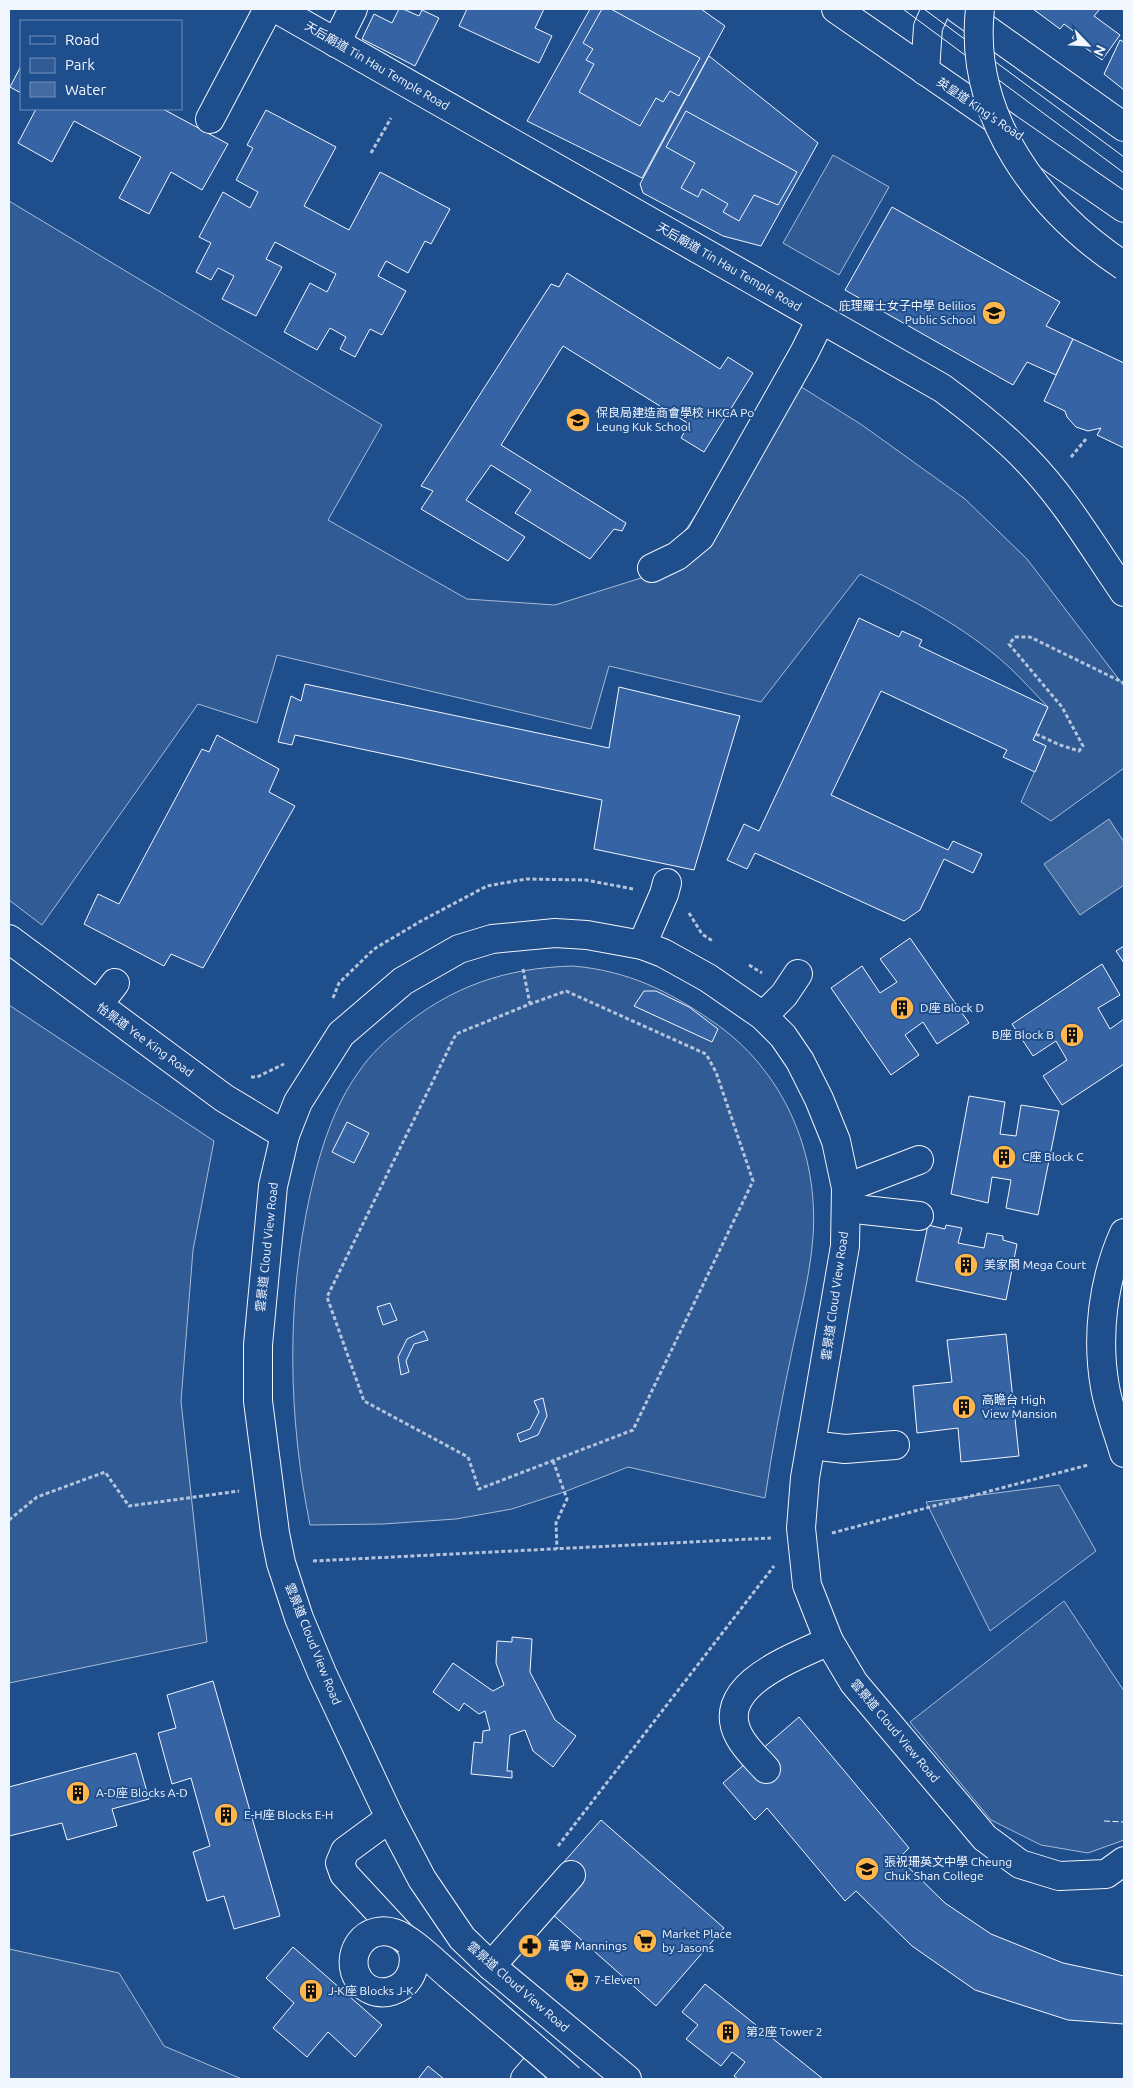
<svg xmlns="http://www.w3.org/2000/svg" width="1133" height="2088" font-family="Ubuntu,'Noto Sans TC',sans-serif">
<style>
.green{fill:#305b95;stroke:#a8bbd7}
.water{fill:#446ba0;stroke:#a8bbd7}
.building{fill:#3563a3;stroke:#f2f6ff}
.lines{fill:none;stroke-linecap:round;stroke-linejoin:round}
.minor-casing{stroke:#f2f6ff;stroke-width:30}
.major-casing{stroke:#f2f6ff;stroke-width:30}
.path{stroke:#b3c4dc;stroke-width:3;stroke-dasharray:4 2.5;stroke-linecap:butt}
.minor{stroke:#1f4e8c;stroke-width:28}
.major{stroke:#1f4e8c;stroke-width:28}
.tram{stroke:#f2f6ff;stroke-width:1}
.minor-bridge-casing{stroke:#f2f6ff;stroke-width:30;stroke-linecap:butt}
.major-bridge-casing{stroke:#f2f6ff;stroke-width:30;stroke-linecap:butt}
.minor-bridge{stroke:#1f4e8c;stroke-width:28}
.major-bridge{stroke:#1f4e8c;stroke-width:28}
.fence{stroke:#f2f6ff;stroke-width:1;stroke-dasharray:6 2.5;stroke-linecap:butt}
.labels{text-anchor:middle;stroke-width:4;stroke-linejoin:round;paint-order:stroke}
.street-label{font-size:12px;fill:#f2f6ff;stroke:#1f4e8c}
.poi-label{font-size:12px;fill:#f2f6ff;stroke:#1f4e8c;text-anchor:start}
</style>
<rect width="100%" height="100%" fill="#1f4e8c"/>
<g class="green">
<polygon points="833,155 889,187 839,275 783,243"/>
<path d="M9,201L382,425L328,520L467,599L555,605L657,573L787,378L862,425L965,499L1027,559L1124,686V768L1051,821L1021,802L1046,746L1033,740L1048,707C1035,694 1022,679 1008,666C964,626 912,600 860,574L761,702L609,666L591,729L277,655L257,723L198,704L42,925L9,900Z"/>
<path d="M573,966C628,971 667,990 712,1021C783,1069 819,1152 813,1237C810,1277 799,1317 791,1356C781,1403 772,1450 765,1498L628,1467L564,1492L512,1509L456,1519L383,1524L310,1525C288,1417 286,1303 310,1195C320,1151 333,1107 360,1070C371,1054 385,1041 400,1029C452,986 505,968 573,966Z"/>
<polygon points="9,1005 214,1141 193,1250 181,1401 207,1642 9,1683"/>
<polygon points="1059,1485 1096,1551 990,1631 926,1502"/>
<polygon points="1064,1601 1124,1691 1124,1840 1088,1853 1041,1845 991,1820 910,1722"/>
<polygon points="9,1949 119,1973 164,2046 242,2079 9,2079"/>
</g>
<polygon class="water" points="1109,819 1124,842 1124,885 1080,915 1044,864"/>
<g class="building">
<polygon points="399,9 403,9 419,16 422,10 439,18 415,66 362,39 374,14 392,23"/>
<polygon points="467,9 544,9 535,28 552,36 539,63 459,26"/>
<polygon points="590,9 701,9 725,26 642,178 527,121"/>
<polygon points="602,9 611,9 700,58 679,96 670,91 663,102 656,98 640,126 579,92 594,64 586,60 593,49 583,43"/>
<polygon points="1033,9 1100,9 1094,16 1120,35 1102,60 1072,38 1076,33 1064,24 1060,29"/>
<polygon points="1120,40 1124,42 1124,90 1104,74"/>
<polygon points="709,56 818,143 761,246 723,236 643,193 640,184"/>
<polygon points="21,66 21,93 10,87"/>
<polygon points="36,109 163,109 228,144 202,190 171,172 149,214 119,198 141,157 74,121 52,162 18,143"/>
<polygon points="266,110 336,147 304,206 349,230 380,172 450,209 431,244 425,241 408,273 386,261 378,276 406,291 382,335 370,329 355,357 340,349 346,337 330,328 317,350 284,332 310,283 327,292 336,274 275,242 266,259 282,267 256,316 222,299 234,276 218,268 211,280 196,272 211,243 199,237 223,192 250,208 258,192 236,180 253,148 247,145"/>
<polygon points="686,111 797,172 778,205 754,195 739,221 723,212 728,204 702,189 698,197 681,188 695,163 666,147"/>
<polygon points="892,207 1060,302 1046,326 1073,339 1056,375 1027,362 1013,385 845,290"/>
<polygon points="567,273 720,369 728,357 753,373 704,452 681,438 689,424 563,346 501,445 626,523 622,531 614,529 590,559 515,513 531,490 491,465 466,500 525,537 508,561 421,509 433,491 421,486 551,284 559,287"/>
<polygon points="1073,339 1124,363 1124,448 1097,435 1101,428 1088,431 1076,427 1067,417 1065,411 1044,401"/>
<polygon points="859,618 899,637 902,631 922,640 919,646 1048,707 1033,740 1046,746 1035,772 1003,757 1007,750 881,691 831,795 948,850 953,841 982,854 973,873 944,859 920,910 904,921 755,853 747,869 727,860 744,824 759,831"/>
<polygon points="305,684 609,748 619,687 740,716 694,870 594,849 602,800 295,735 292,745 278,742 291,696 301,701"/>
<polygon points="217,735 279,769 269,792 295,806 203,968 171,954 164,966 84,924 98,894 119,904 202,749 209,752"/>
<polygon points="910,938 969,1023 937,1044 923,1022 905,1035 919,1055 891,1075 831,988 862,966 880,993 897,982 880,959"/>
<polygon points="1124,946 1124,963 1116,951"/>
<polygon points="1102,964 1120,995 1098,1008 1110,1029 1124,1019 1124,1064 1062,1105 1043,1076 1067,1060 1056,1041 1033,1056 1012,1024"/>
<polygon points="644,991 656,991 689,1007 718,1029 712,1042 634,1006"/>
<polygon points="969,1096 1005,1102 1000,1134 1016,1136 1021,1105 1059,1111 1038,1215 1006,1208 1011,1180 992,1177 988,1203 951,1194"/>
<polygon points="347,1122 369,1133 354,1163 332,1152"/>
<polygon points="928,1225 945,1229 946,1225 962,1228 958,1243 984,1248 987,1233 1003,1236 1003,1240 1017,1244 1006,1300 916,1281"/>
<polygon points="390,1303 397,1320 383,1325 377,1307"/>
<polygon points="424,1331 428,1340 414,1344 406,1361 409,1372 401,1375 398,1357 407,1339"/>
<polygon points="1006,1334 1019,1456 961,1462 958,1428 917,1433 913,1386 952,1382 947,1340"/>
<polygon points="543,1398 547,1416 538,1435 520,1442 517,1434 530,1429 539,1412 534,1401"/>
<polygon points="512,1637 532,1639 530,1672 555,1720 576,1736 553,1767 533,1751 525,1730 510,1735 507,1771 512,1771 512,1778 471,1774 474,1742 482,1743 483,1731 490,1730 485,1711 479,1714 464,1703 459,1711 433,1692 453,1663 493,1691 504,1685 496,1663 497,1641 512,1642"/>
<polygon points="213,1681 280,1916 234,1929 224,1896 207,1901 193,1852 210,1846 191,1778 172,1784 158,1733 176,1728 167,1695"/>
<polygon points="799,1717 909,1848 899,1858 945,1903 991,1934 1063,1963 1124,1976 1124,2024 1068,2020 975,1990 912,1946 856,1891 845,1901 767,1808 755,1820 723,1783"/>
<polygon points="136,1753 149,1799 112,1809 117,1826 67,1840 62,1823 9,1836 9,1787"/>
<polygon points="601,1820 724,1928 656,2006 533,1897"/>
<polygon points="293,1947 382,2025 355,2057 328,2032 307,2057 273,2028 294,2003 266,1978"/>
<polygon points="705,1984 823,2079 738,2079 734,2076 745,2062 732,2052 721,2066 686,2039 698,2025 682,2012"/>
<polygon points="428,2066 444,2079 418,2079"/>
</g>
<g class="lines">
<g class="minor-casing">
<g id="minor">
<path d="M277,9L942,388C972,410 1001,433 1027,460C1065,499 1093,547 1124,592"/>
<polyline points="958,9 1124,127"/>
<polyline points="336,43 353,9"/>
<polyline points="925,71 928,27 936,9"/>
<polyline points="210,119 268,9"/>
<polyline points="652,568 677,556 700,537 804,353 821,319"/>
<polyline points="9,939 224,1098 285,1135"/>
<polyline points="642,945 664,894 667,883"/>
<polyline points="98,1005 115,983"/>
<polyline points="763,1016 784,995 798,974"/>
<polyline points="846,1188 919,1160"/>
<polyline points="846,1208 919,1216"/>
<path d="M1124,1233C1103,1280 1096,1336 1105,1387C1109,1410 1118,1432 1124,1453"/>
<polyline points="811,1445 845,1449 895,1445"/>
<path d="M766,1769C757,1759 745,1748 739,1736C712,1685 796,1657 829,1641"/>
<polyline points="390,1818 345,1851 340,1863 344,1874 409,1944"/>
<polyline points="491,1966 571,1875"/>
<polyline points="525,2079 544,2057"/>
<polyline points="627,2079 491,1966 462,1938 422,1879 390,1818 322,1673 299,1618 281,1563 275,1533 258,1401 258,1345 273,1186 285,1135 298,1102 341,1034 403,981 459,949 492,939 555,933 587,935 642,945 663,953 708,978 763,1016 783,1036 800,1061 819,1099 836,1141 846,1188 845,1246 805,1478 801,1528 807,1585 829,1641 854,1683 985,1838 1020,1864 1059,1876 1106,1874 1124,1861"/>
</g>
</g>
<g class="major-casing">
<polyline id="major" points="836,9 1124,208"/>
</g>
<g class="path">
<polyline points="371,153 391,118"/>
<polyline points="1071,457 1086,439"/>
<polyline points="1036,734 1060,745 1079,751 1083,746 1062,707 1009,644 1015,637 1030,637 1124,683"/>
<polyline points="689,913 702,934 714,942"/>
<polyline points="749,965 762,973"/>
<polyline points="523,969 530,1004 456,1034 327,1297 364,1401 468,1457 479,1489 633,1430 753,1181 716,1072 706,1054 566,991 530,1004"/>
<polyline points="333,998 339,983 374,949 421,921 487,886 526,879 586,880 633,889"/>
<polyline points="251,1077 257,1077 284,1064"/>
<polyline points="553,1461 567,1499 556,1523 557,1549"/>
<polyline points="9,1520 37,1497 105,1472 129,1506 239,1491"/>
<polyline points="832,1533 1088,1465"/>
<polyline points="313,1561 771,1538"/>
<polyline points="558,1846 774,1566"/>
</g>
<use href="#minor" class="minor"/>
<use href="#major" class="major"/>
<g class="tram">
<polyline points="903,9 1124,173"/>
<polyline points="924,9 1124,157"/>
</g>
<g class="minor-bridge-casing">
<path id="minor-bridge" d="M413,1952C421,1993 368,2008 355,1972C352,1962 354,1951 360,1943C368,1932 382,1929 394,1933C410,1938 435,1963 449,1975C489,2009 530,2044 570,2079"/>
</g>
<g class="major-bridge-casing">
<path id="major-bridge" d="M980,9C968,116 1039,210 1124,266"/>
</g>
<use href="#minor-bridge" class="minor-bridge"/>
<use href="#major-bridge" class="major-bridge"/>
<polyline class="fence" points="1104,1821 1124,1822"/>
</g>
<defs>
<g id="school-disc" transform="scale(1.25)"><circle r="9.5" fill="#ffb74d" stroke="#1f4e8c"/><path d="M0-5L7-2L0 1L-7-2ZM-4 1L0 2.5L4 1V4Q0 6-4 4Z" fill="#111"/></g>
<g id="building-disc" transform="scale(1.25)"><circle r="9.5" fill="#ffb74d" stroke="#1f4e8c"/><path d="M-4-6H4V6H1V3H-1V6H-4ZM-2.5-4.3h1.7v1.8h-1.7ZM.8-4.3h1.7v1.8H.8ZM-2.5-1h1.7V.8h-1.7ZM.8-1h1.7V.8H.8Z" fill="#111"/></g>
<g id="supermarket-disc" transform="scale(1.25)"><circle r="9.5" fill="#ffb74d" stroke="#1f4e8c"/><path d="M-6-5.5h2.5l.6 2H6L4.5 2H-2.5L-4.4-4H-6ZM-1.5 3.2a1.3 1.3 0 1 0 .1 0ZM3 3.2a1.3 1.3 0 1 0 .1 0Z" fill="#111"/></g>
<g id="pharmacy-disc" transform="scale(1.25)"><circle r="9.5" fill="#ffb74d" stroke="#1f4e8c"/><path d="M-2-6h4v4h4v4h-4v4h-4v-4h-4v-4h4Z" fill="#111"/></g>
</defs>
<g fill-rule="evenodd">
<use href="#school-disc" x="994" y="313"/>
<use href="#school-disc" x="578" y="420"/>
<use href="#building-disc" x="902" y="1008"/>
<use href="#building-disc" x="1072" y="1035"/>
<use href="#building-disc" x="1004" y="1157"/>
<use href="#building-disc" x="966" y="1265"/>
<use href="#building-disc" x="964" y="1407"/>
<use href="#building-disc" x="78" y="1793"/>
<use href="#building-disc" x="226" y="1815"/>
<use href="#school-disc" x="867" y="1869"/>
<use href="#supermarket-disc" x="645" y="1941"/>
<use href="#pharmacy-disc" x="530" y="1946"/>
<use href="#supermarket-disc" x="577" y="1980"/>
<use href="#building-disc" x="311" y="1991"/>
<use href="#building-disc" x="728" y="2032"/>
</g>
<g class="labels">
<g class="street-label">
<text transform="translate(377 66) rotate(30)" y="4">天后廟道 Tin Hau Temple Road</text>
<text transform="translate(980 109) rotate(34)" y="4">英皇道 King's Road</text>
<text transform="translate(729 267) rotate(30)" y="4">天后廟道 Tin Hau Temple Road</text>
<text transform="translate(145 1040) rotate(36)" y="4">怡景道 Yee King Road</text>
<text transform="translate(267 1247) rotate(-84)" y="4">雲景道 Cloud View Road</text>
<text transform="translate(835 1296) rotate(-82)" y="4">雲景道 Cloud View Road</text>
<text transform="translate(313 1644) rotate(68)" y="4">雲景道 Cloud View Road</text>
<text transform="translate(895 1731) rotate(50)" y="4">雲景道 Cloud View Road</text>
<text transform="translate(518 1987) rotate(41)" y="4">雲景道 Cloud View Road</text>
</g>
<g class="poi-label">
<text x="976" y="310" text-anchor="end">庇理羅士女子中學 Belilios<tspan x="976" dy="14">Public School</tspan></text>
<text x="596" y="417">保良局建造商會學校 HKCA Po<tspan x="596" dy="14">Leung Kuk School</tspan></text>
<text x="920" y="1012">D座 Block D</text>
<text x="1054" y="1039" text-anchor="end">B座 Block B</text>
<text x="1022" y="1161">C座 Block C</text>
<text x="984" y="1269">美家閣 Mega Court</text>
<text x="982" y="1404">高瞻台 High<tspan x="982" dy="14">View Mansion</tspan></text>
<text x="96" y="1797">A-D座 Blocks A-D</text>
<text x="244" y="1819">E-H座 Blocks E-H</text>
<text x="884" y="1866">張祝珊英文中學 Cheung<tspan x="884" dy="14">Chuk Shan College</tspan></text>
<text x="662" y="1938">Market Place<tspan x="662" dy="14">by Jasons</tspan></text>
<text x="548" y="1950">萬寧 Mannings</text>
<text x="594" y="1984">7-Eleven</text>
<text x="328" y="1995">J-K座 Blocks J-K</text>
<text x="746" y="2036">第2座 Tower 2</text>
</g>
</g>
<rect width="1133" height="2088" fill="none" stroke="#f2f6ff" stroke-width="20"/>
<rect x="20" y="20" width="162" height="90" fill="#1f4e8c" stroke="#7391ba"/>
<rect x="30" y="36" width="25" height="8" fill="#1f4e8c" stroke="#7391ba"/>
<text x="65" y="45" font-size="15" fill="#f2f6ff">Road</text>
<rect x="30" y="58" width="25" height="15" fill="#305b95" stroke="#7391ba"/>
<text x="65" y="70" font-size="15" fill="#f2f6ff">Park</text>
<rect x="30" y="82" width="25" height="15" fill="#446ba0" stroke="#7391ba"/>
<text x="65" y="95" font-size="15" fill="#f2f6ff">Water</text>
<g transform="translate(1088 45) rotate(115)" stroke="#1f4e8c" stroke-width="4" paint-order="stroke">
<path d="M0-4L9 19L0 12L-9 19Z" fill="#f2f6ff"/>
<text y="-8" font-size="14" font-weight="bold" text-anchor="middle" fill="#f2f6ff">N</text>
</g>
</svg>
